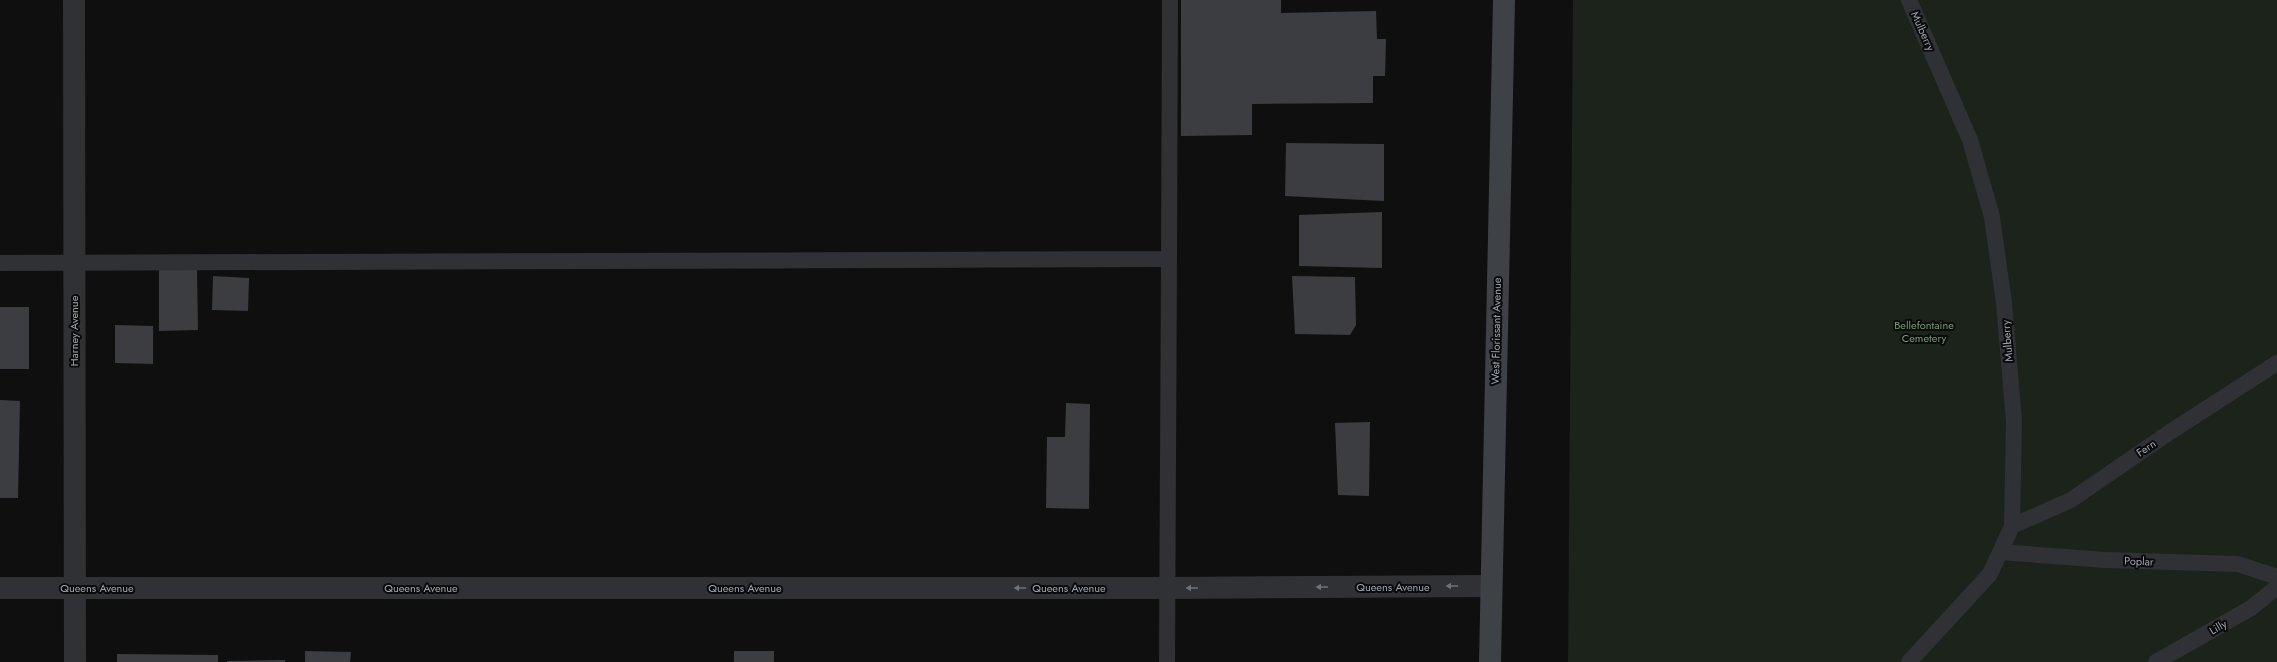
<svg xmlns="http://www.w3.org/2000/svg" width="2277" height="662" font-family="Jost,sans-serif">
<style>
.green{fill:#1b231b}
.building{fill:#3b3d40}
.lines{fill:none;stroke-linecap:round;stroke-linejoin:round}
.lane{stroke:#303135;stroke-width:16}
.street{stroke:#303135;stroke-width:22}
.secondary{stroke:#3e4145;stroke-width:22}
.oneway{fill:#6d727a}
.labels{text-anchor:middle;stroke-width:4;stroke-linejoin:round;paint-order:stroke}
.street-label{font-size:11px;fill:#9fa7b2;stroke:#0a0a0b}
.park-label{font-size:11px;fill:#789e75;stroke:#0a0a0b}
</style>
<rect width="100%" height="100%" fill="#0f0f10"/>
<polygon class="green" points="1573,0 2277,0 2277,662 1568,662"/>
<g class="building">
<polygon points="1181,0 1281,0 1281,13 1376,11 1377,39 1386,39 1385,76 1373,76 1373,103 1252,104 1252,135 1181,136"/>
<polygon points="1286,143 1384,144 1384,201 1285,196"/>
<polygon points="1382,212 1382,268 1299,266 1299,215"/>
<polygon points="197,269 198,330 159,331 159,270"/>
<polygon points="213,276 249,278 248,311 212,310"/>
<polygon points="1292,276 1355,277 1356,325 1350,335 1295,334"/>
<rect x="0" y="307" width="29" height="62"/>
<polygon points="115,325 153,326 153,364 115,363"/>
<polygon points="0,400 20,401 18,498 0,498"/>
<polygon points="1066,403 1090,404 1089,509 1046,508 1047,437 1065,437"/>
<polygon points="1370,422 1369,496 1338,495 1335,423"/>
<polygon points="305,651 351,652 350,662 305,662"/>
<rect x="734" y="651" width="40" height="11"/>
<polygon points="117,654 218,655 218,662 117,662"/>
<polygon points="285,660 285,662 227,662 227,661"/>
</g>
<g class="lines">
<g class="lane">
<polyline points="0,263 1169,259 1170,0"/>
<polyline points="2012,526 2071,500 2170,432 2277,363"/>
<polyline points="2000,552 2105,560 2238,564 2277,577"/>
<polyline points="1167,662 1169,259"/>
<polyline points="1909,662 1990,574 2012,526 2014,421 2004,303 1992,217 1970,140 1909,0"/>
<polyline points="2156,662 2251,608 2277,587"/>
</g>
<g class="street">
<polyline points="74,0 75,662"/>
<polyline points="0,588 1167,588 1491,586"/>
</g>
<polyline class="secondary" points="1490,662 1504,0"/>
</g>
<defs><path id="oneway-solid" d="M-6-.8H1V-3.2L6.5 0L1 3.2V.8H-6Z"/></defs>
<g class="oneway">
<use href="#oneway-solid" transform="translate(1452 586) rotate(180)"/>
<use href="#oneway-solid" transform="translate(1322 587) rotate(180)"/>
<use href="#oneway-solid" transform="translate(1020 588) rotate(-180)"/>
<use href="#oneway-solid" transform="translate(1192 588) rotate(180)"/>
</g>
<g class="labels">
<g class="street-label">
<text transform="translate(1923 31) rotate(66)" y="4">Mulberry</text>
<text transform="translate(74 331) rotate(-90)" y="4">Harney Avenue</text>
<text transform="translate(1496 331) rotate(-89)" y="4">West Florissant Avenue</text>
<text transform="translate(2007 341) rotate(-95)" y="4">Mulberry</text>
<text transform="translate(2146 448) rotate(-34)" y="4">Fern</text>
<text transform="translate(2139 561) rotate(2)" y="4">Poplar</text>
<text x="1393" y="591">Queens Avenue</text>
<text x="97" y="592">Queens Avenue</text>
<text x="421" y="592">Queens Avenue</text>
<text x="745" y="592">Queens Avenue</text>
<text x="1069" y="592">Queens Avenue</text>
<text transform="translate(2218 627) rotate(-30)" y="4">Lilly</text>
</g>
<g class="park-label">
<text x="1924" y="329">Bellefontaine<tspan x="1924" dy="13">Cemetery</tspan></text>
</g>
</g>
</svg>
